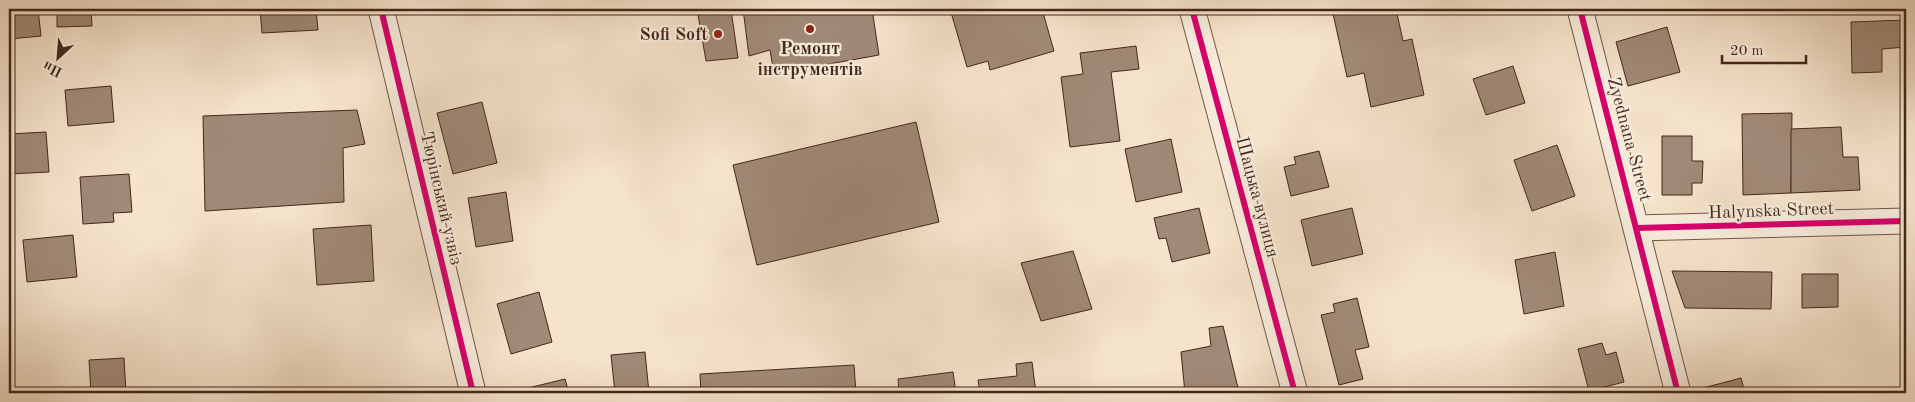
<svg xmlns="http://www.w3.org/2000/svg" width="1915" height="402" font-family="'Old Standard TT',serif">
<style>
.building{fill:#a08977;stroke:#44271b}
.lines{fill:none;stroke-linecap:round;stroke-linejoin:round}
.street-casing{stroke:#705647;stroke-width:27}
.street{stroke:#f8eddd;stroke-width:25}
.cycleway-casing{stroke:#f8eddd;stroke-width:9}
.cycleway{stroke:#d6006c;stroke-width:6}
.poi-dot{fill:#8f2418;stroke:#f8eddd;stroke-width:2}
.labels{text-anchor:middle;stroke-width:4.5;stroke-linejoin:round;paint-order:stroke}
.poi-label{font-size:18px;font-weight:bold;fill:#44271b;stroke:#f8eddd;text-anchor:end}
.street-label{font-size:18px;fill:#44271b;stroke:#f8eddd}
</style>
<rect width="100%" height="100%" fill="#f5e3cb"/>
<filter id="stains"><feTurbulence type="fractalNoise" baseFrequency=".004" numOctaves="4"/><feColorMatrix values="0 0 0 0 .2 0 0 0 0 .09 0 0 0 0 .02 0 0 0 .5 -.17"/></filter>
<radialGradient id="worn" r=".72"><stop offset=".6" stop-color="#630" stop-opacity="0"/><stop offset="1" stop-color="#630" stop-opacity=".3"/></radialGradient>
<g class="building">
<polygon points="9,9 38,9 41,36 9,39"/>
<polygon points="57,9 91,9 92,26 57,27"/>
<polygon points="158,9 199,9 159,13"/>
<polygon points="260,9 316,9 318,30 262,33"/>
<polygon points="602,9 689,9 603,14"/>
<polygon points="697,9 736,9 731,10 738,58 706,61"/>
<polygon points="743,9 872,9 879,55 774,74 770,50 749,56"/>
<polygon points="950,9 1042,9 1054,51 990,70 988,61 967,67"/>
<polygon points="1332,9 1396,9 1403,41 1412,39 1424,95 1371,107 1364,73 1347,77"/>
<polygon points="1906,20 1906,47 1882,49 1882,72 1852,73 1851,22"/>
<polygon points="1667,27 1680,72 1628,86 1616,42"/>
<polygon points="1136,46 1139,69 1111,72 1120,141 1070,147 1061,77 1083,74 1080,53"/>
<polygon points="1513,66 1525,103 1486,115 1473,79"/>
<polygon points="111,86 114,122 68,126 65,90"/>
<polygon points="482,102 497,163 453,174 437,113"/>
<polygon points="357,110 365,144 343,148 344,202 205,211 203,116"/>
<polygon points="1792,113 1791,193 1743,195 1742,114"/>
<polygon points="916,122 939,222 757,265 733,165"/>
<polygon points="1841,127 1843,157 1858,157 1860,190 1791,193 1791,129"/>
<polygon points="46,132 49,172 9,174 9,134"/>
<polygon points="1662,136 1692,136 1692,161 1703,161 1702,183 1692,183 1692,195 1662,195"/>
<polygon points="1171,139 1182,192 1136,202 1125,149"/>
<polygon points="1557,145 1575,196 1532,211 1514,160"/>
<polygon points="1319,151 1329,187 1291,196 1284,167 1296,164 1294,157"/>
<polygon points="129,174 132,212 113,213 114,222 83,224 80,177"/>
<polygon points="506,192 513,241 476,247 468,198"/>
<polygon points="1199,208 1210,253 1172,262 1166,238 1159,239 1154,218"/>
<polygon points="1352,208 1363,254 1312,266 1301,220"/>
<polygon points="371,225 374,281 317,285 313,229"/>
<polygon points="73,235 77,277 27,282 23,240"/>
<polygon points="1073,251 1092,309 1041,321 1021,263"/>
<polygon points="1555,252 1564,306 1524,314 1515,260"/>
<polygon points="1672,271 1772,272 1771,309 1685,308"/>
<polygon points="1802,274 1838,274 1838,307 1802,308"/>
<polygon points="539,292 552,342 511,354 497,304"/>
<polygon points="1357,298 1369,347 1355,350 1363,379 1339,385 1321,315 1335,312 1333,304"/>
<polygon points="1223,326 1238,388 1185,393 1181,352 1211,346 1209,328"/>
<polygon points="1602,343 1606,355 1616,352 1624,382 1589,391 1578,349"/>
<polygon points="645,352 649,393 615,393 611,355"/>
<polygon points="124,358 126,393 91,393 89,360"/>
<polygon points="1032,362 1036,393 980,393 978,380 1017,376 1016,364"/>
<polygon points="854,365 856,393 701,393 700,374"/>
<polygon points="953,372 956,393 899,393 898,379"/>
<polygon points="1741,378 1745,393 1704,393 1703,388"/>
<polygon points="565,379 569,393 525,393 524,389"/>
</g>
<g class="lines">
<g class="street-casing">
<g id="street">
<polyline points="381,9 473,393"/>
<polyline points="1192,9 1295,393"/>
<polyline points="1580,9 1678,393"/>
<polyline points="1637,228 1906,221"/>
</g>
</g>
<use href="#street" class="street"/>
<g class="cycleway-casing">
<g id="cycleway">
<polyline points="381,9 473,393"/>
<polyline points="1192,9 1295,393"/>
<polyline points="1580,9 1678,393"/>
<polyline points="1637,228 1906,221"/>
</g>
</g>
<use href="#cycleway" class="cycleway"/>
</g>
<g class="poi-dot">
<circle cx="810" cy="29" r="5"/>
<circle cx="718" cy="34" r="5"/>
</g>
<g class="labels">
<g class="poi-label">
<text x="708" y="40">Sofi Soft</text>
<text x="810" y="54" text-anchor="middle">Ремонт<tspan x="810" dy="21">інструментів</tspan></text>
</g>
<g class="street-label">
<text transform="translate(1630 139) rotate(75)" y="6">Zyednana Street</text>
<text transform="translate(1258 197) rotate(75)" y="6">Шацька вулиця</text>
<text transform="translate(442 198) rotate(77)" y="6">Тюрінський узвіз</text>
<text transform="translate(1771 210) rotate(-2)" y="6">Halynska Street</text>
</g>
</g>
<rect width="1915" height="402" fill="none" stroke="#f5e3cb" stroke-width="30"/>
<rect x="10" y="10" width="1895" height="382" fill="none" stroke="#44271b" stroke-width="2.5"/>
<rect x="15" y="15" width="1885" height="372" fill="none" stroke="#44271b"/>
<g transform="translate(58 58) rotate(206)" stroke="#f8eddd" stroke-width="4" paint-order="stroke">
<path d="M0-4L9 19L0 12L-9 19Z" fill="#44271b"/>
<text y="-8" font-size="14" font-weight="bold" text-anchor="middle" fill="#44271b">Пн</text>
</g>
<path d="M1722 55v8h84v-8" fill="none" stroke="#44271b" stroke-width="2.5"/>
<text x="1730" y="55" font-size="15" fill="#44271b" stroke="#f8eddd" stroke-width="4" paint-order="stroke">20 m</text>
<rect width="100%" height="100%" filter="url(#stains)"/>
<rect width="100%" height="100%" fill="url(#worn)"/>
</svg>
